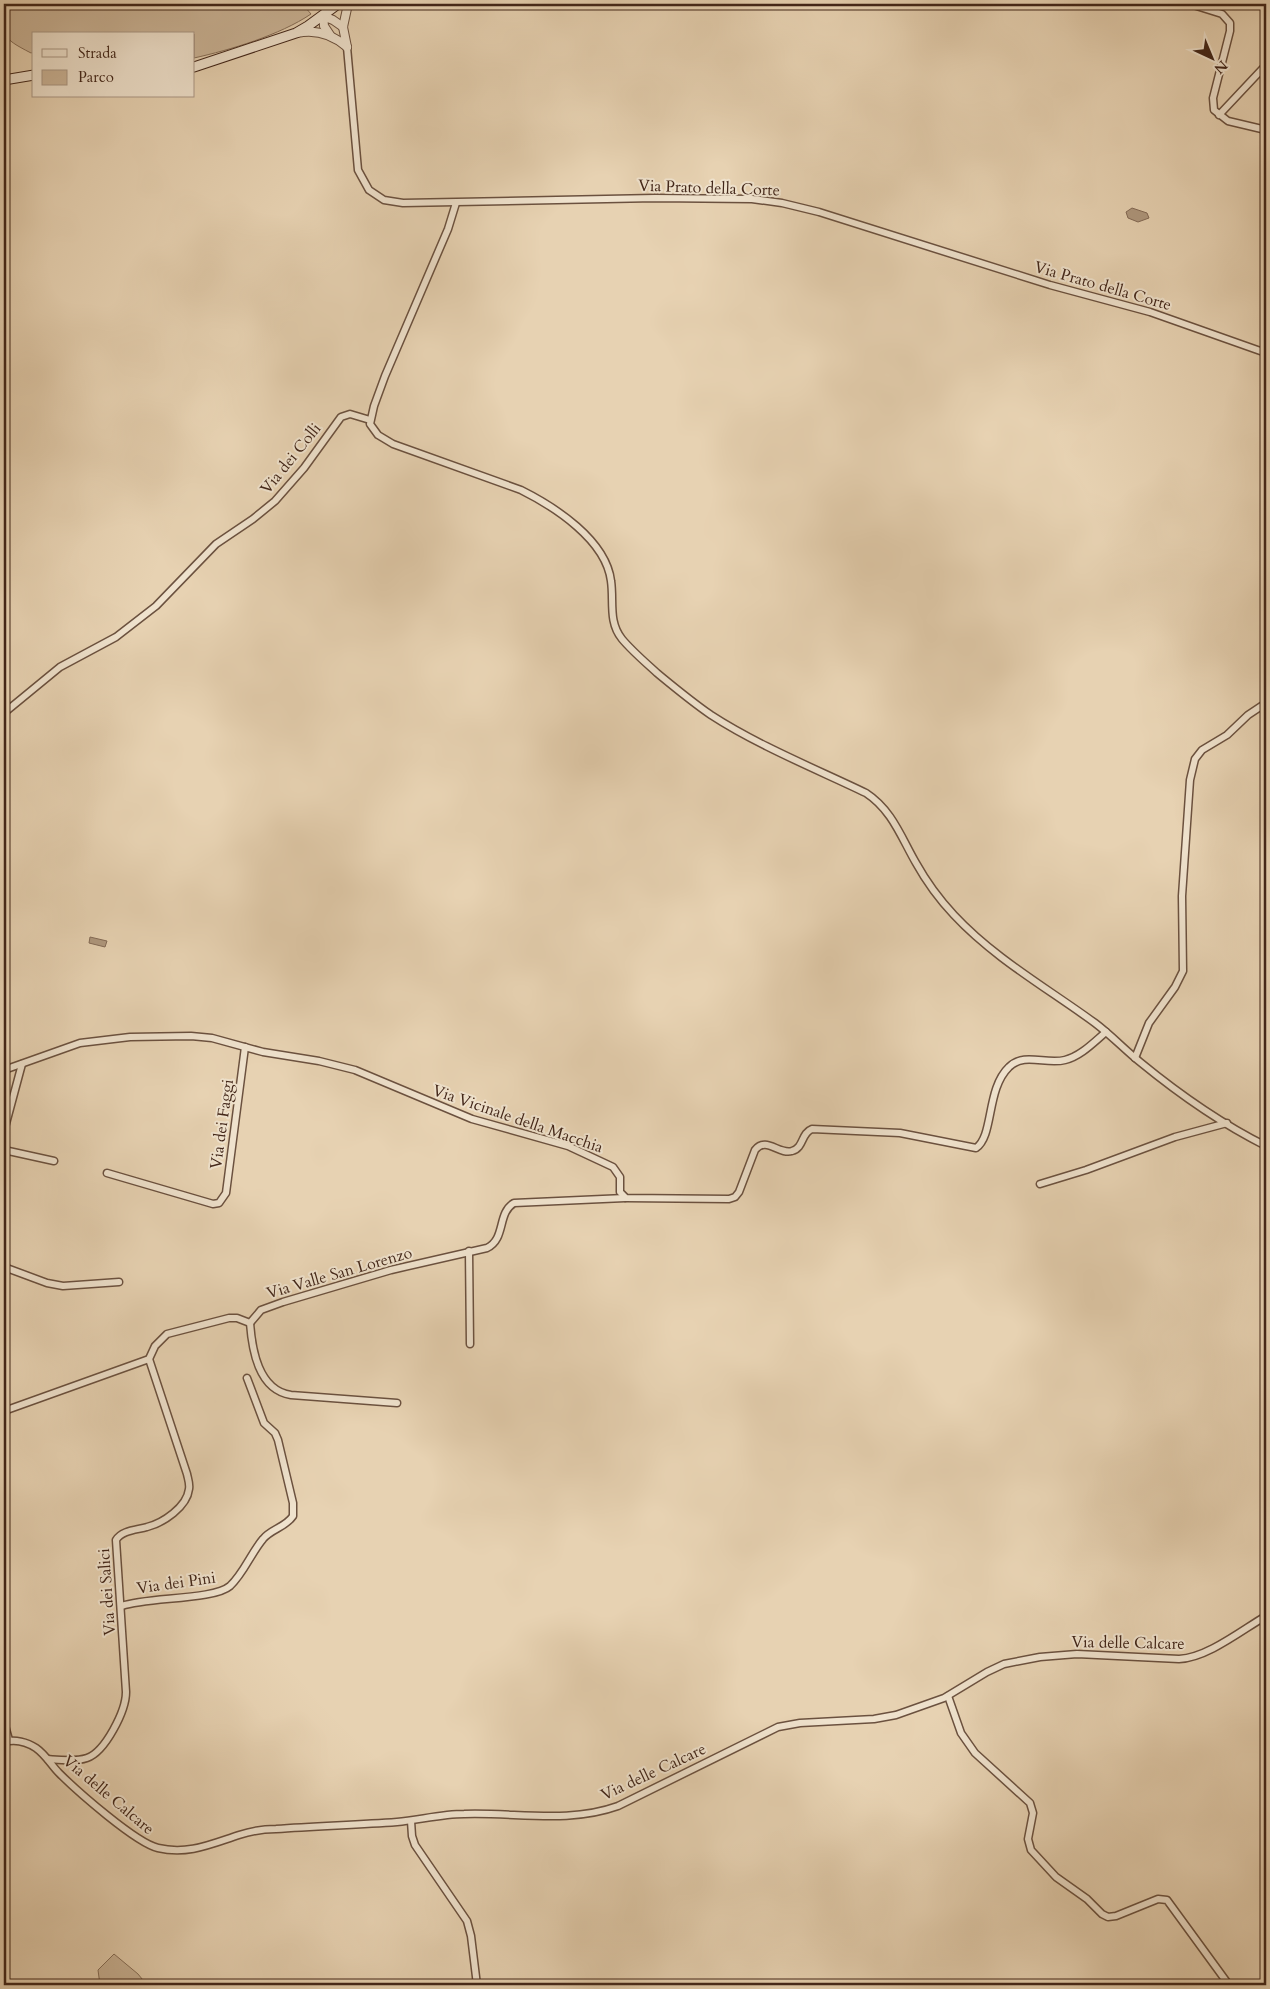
<svg xmlns="http://www.w3.org/2000/svg" width="1270" height="1989" font-family="Cardo,serif">
<style>
.green{fill:#cbb598;stroke:#866e58}
.water{fill:#af987e;stroke:#836a56}
.lines{fill:none;stroke-linecap:round;stroke-linejoin:round}
.minor-casing{stroke:#6b513f;stroke-width:9}
.tertiary-casing{stroke:#6b513f;stroke-width:10}
.secondary-casing{stroke:#422619;stroke-width:11}
.minor{stroke:#efe2cd;stroke-width:6}
.tertiary{stroke:#efe2cd;stroke-width:8}
.secondary{stroke:#efe2cd;stroke-width:9}
.labels{text-anchor:middle;stroke-width:4;stroke-linejoin:round;paint-order:stroke}
.street-label{font-size:16px;fill:#422619;stroke:#efe2cd}
</style>
<rect width="100%" height="100%" fill="#e7d2b2"/>
<filter id="stains"><feTurbulence type="fractalNoise" baseFrequency=".004" numOctaves="4"/><feColorMatrix values="0 0 0 0 .2 0 0 0 0 .09 0 0 0 0 .02 0 0 0 .5 -.17"/></filter>
<radialGradient id="worn" r=".72"><stop offset=".6" stop-color="#630" stop-opacity="0"/><stop offset="1" stop-color="#630" stop-opacity=".3"/></radialGradient>
<g class="green">
<path d="M4,4H306L305,7L311,14C280,35 230,50 194,58V34H34V52L31,53C0,37 4,37 4,4Z"/>
<polygon points="114,1954 138,1974 147,1985 100,1985 98,1970"/>
</g>
<g class="water">
<polygon points="1132,208 1147,213 1149,218 1138,222 1128,218 1126,212"/>
<polygon points="90,937 107,941 105,947 89,943"/>
</g>
<g class="lines">
<g class="minor-casing">
<g id="minor">
<polyline points="1190,4 1222,14 1230,23 1230,31 1213,98 1214,110 1228,121 1266,130"/>
<polyline points="347,47 358,170 369,190 384,200 403,203 655,198 752,199 782,203 819,212 1050,285 1150,312 1266,353"/>
<polyline points="1219,115 1266,65"/>
<path d="M456,203L448,229L385,376L374,406L370,424L378,435L393,444L521,490C555,507 606,540 611,581C614,601 608,622 622,639C632,651 645,662 657,673C674,687 692,702 711,715C757,745 816,769 866,793C892,810 901,837 916,863C926,881 939,899 954,915C994,958 1047,988 1095,1023C1111,1035 1125,1050 1140,1062C1179,1094 1222,1124 1266,1146"/>
<polyline points="4,713 60,667 116,637 156,606 216,544 253,519 275,501 304,468 341,417 350,414 370,420"/>
<polyline points="1135,1058 1149,1023 1175,987 1183,971 1182,896 1190,780 1195,759 1202,750 1227,735 1248,715 1266,703"/>
<path d="M4,1070L80,1043L130,1037L191,1036L212,1038L263,1052L319,1061L355,1070L472,1119L568,1146L613,1167L620,1177V1192L626,1198L729,1199L735,1197L739,1192L755,1150C766,1136 779,1155 792,1151C804,1148 801,1133 812,1129L900,1133L976,1148C994,1136 986,1089 1009,1067C1024,1052 1046,1065 1065,1060C1081,1056 1094,1042 1106,1032"/>
<polyline points="4,1131 22,1064"/>
<polyline points="4,1150 54,1161"/>
<polyline points="107,1173 213,1204 219,1203 226,1193 245,1047"/>
<polyline points="1040,1184 1086,1170 1175,1137 1227,1123"/>
<polyline points="469,1251 470,1344"/>
<polyline points="4,1267 47,1283 63,1286 119,1282"/>
<path d="M250,1323C252,1349 258,1390 291,1395L397,1403"/>
<path d="M4,1411L149,1359L155,1346L167,1334L229,1318H237L250,1323L261,1310L283,1302L391,1270L487,1248C506,1239 497,1213 514,1203L625,1198"/>
<path d="M122,1606C147,1597 214,1600 230,1586C244,1573 251,1553 263,1539C271,1529 286,1527 293,1516V1503L278,1440L275,1433L264,1423L247,1378"/>
<polyline points="4,1608 4,1634"/>
<polyline points="948,1696 961,1733 975,1753 1030,1803 1033,1813 1028,1839 1031,1850 1056,1877 1087,1899 1102,1914 1108,1917 1116,1916 1158,1899 1167,1900 1229,1985"/>
<polyline points="4,1722 9,1740"/>
<path d="M4,1742C15,1739 27,1742 36,1748C46,1755 51,1765 59,1773C77,1791 136,1843 158,1848C188,1855 211,1844 239,1835C251,1831 263,1829 276,1829C316,1826 356,1825 397,1822C419,1820 442,1814 464,1814C516,1812 568,1824 618,1806L778,1727L800,1723L874,1719L896,1715L944,1698L987,1672L1004,1664L1040,1657L1077,1654L1179,1659C1207,1658 1242,1630 1266,1616"/>
<path d="M48,1759C60,1760 75,1762 87,1758C105,1752 126,1711 126,1692L116,1540C122,1530 137,1530 147,1527C163,1523 187,1507 189,1489C190,1484 188,1479 187,1474L149,1359"/>
<polyline points="411,1821 412,1836 415,1845 467,1921 471,1936 477,1985"/>
</g>
</g>
<g class="tertiary-casing">
<g id="tertiary">
<path d="M297,33C316,29 332,34 347,47"/>
<polyline points="330,35 324,26 323,16 333,20 343,27"/>
<polyline points="347,47 343,27 348,4"/>
</g>
</g>
<g class="secondary-casing">
<g id="secondary">
<polyline points="194,67 296,33 308,26 338,4"/>
<polyline points="4,80 34,75"/>
</g>
</g>
<use href="#minor" class="minor"/>
<use href="#tertiary" class="tertiary"/>
<use href="#secondary" class="secondary"/>
</g>
<g class="labels">
<g class="street-label">
<text transform="translate(709 187) rotate(2)" y="6">Via Prato della Corte</text>
<text transform="translate(1103 285) rotate(16)" y="6">Via Prato della Corte</text>
<text transform="translate(290 458) rotate(-51)" y="6">Via dei Colli</text>
<text transform="translate(518 1118) rotate(19)" y="6">Via Vicinale della Macchia</text>
<text transform="translate(221 1124) rotate(-82)" y="6">Via dei Faggi</text>
<text transform="translate(339 1272) rotate(-16)" y="6">Via Valle San Lorenzo</text>
<text transform="translate(176 1582) rotate(-8)" y="6">Via dei Pini</text>
<text transform="translate(106 1592) rotate(-94)" y="6">Via dei Salici</text>
<text transform="translate(1128 1642) rotate(1)" y="6">Via delle Calcare</text>
<text transform="translate(653 1771) rotate(-25)" y="6">Via delle Calcare</text>
<text transform="translate(109 1794) rotate(40)" y="6">Via delle Calcare</text>
</g>
</g>
<rect width="1270" height="1989" fill="none" stroke="#e7d2b2" stroke-width="20"/>
<rect x="5" y="5" width="1260" height="1979" fill="none" stroke="#422619" stroke-width="2.5"/>
<rect x="10" y="10" width="1250" height="1969" fill="none" stroke="#422619"/>
<rect x="32" y="32" width="162" height="65" fill="#efe2cd" stroke="#aa9785"/>
<rect x="42" y="49" width="25" height="8" fill="#efe2cd" stroke="#aa9785"/>
<text x="78" y="58" font-size="15" fill="#422619">Strada</text>
<rect x="42" y="70" width="25" height="15" fill="#cbb598" stroke="#aa9785"/>
<text x="78" y="82" font-size="15" fill="#422619">Parco</text>
<g transform="translate(1212 58) rotate(136)" stroke="#efe2cd" stroke-width="4" paint-order="stroke">
<path d="M0-4L9 19L0 12L-9 19Z" fill="#422619"/>
<text y="-8" font-size="14" font-weight="bold" text-anchor="middle" fill="#422619">N</text>
</g>
<rect width="100%" height="100%" filter="url(#stains)"/>
<rect width="100%" height="100%" fill="url(#worn)"/>
</svg>
